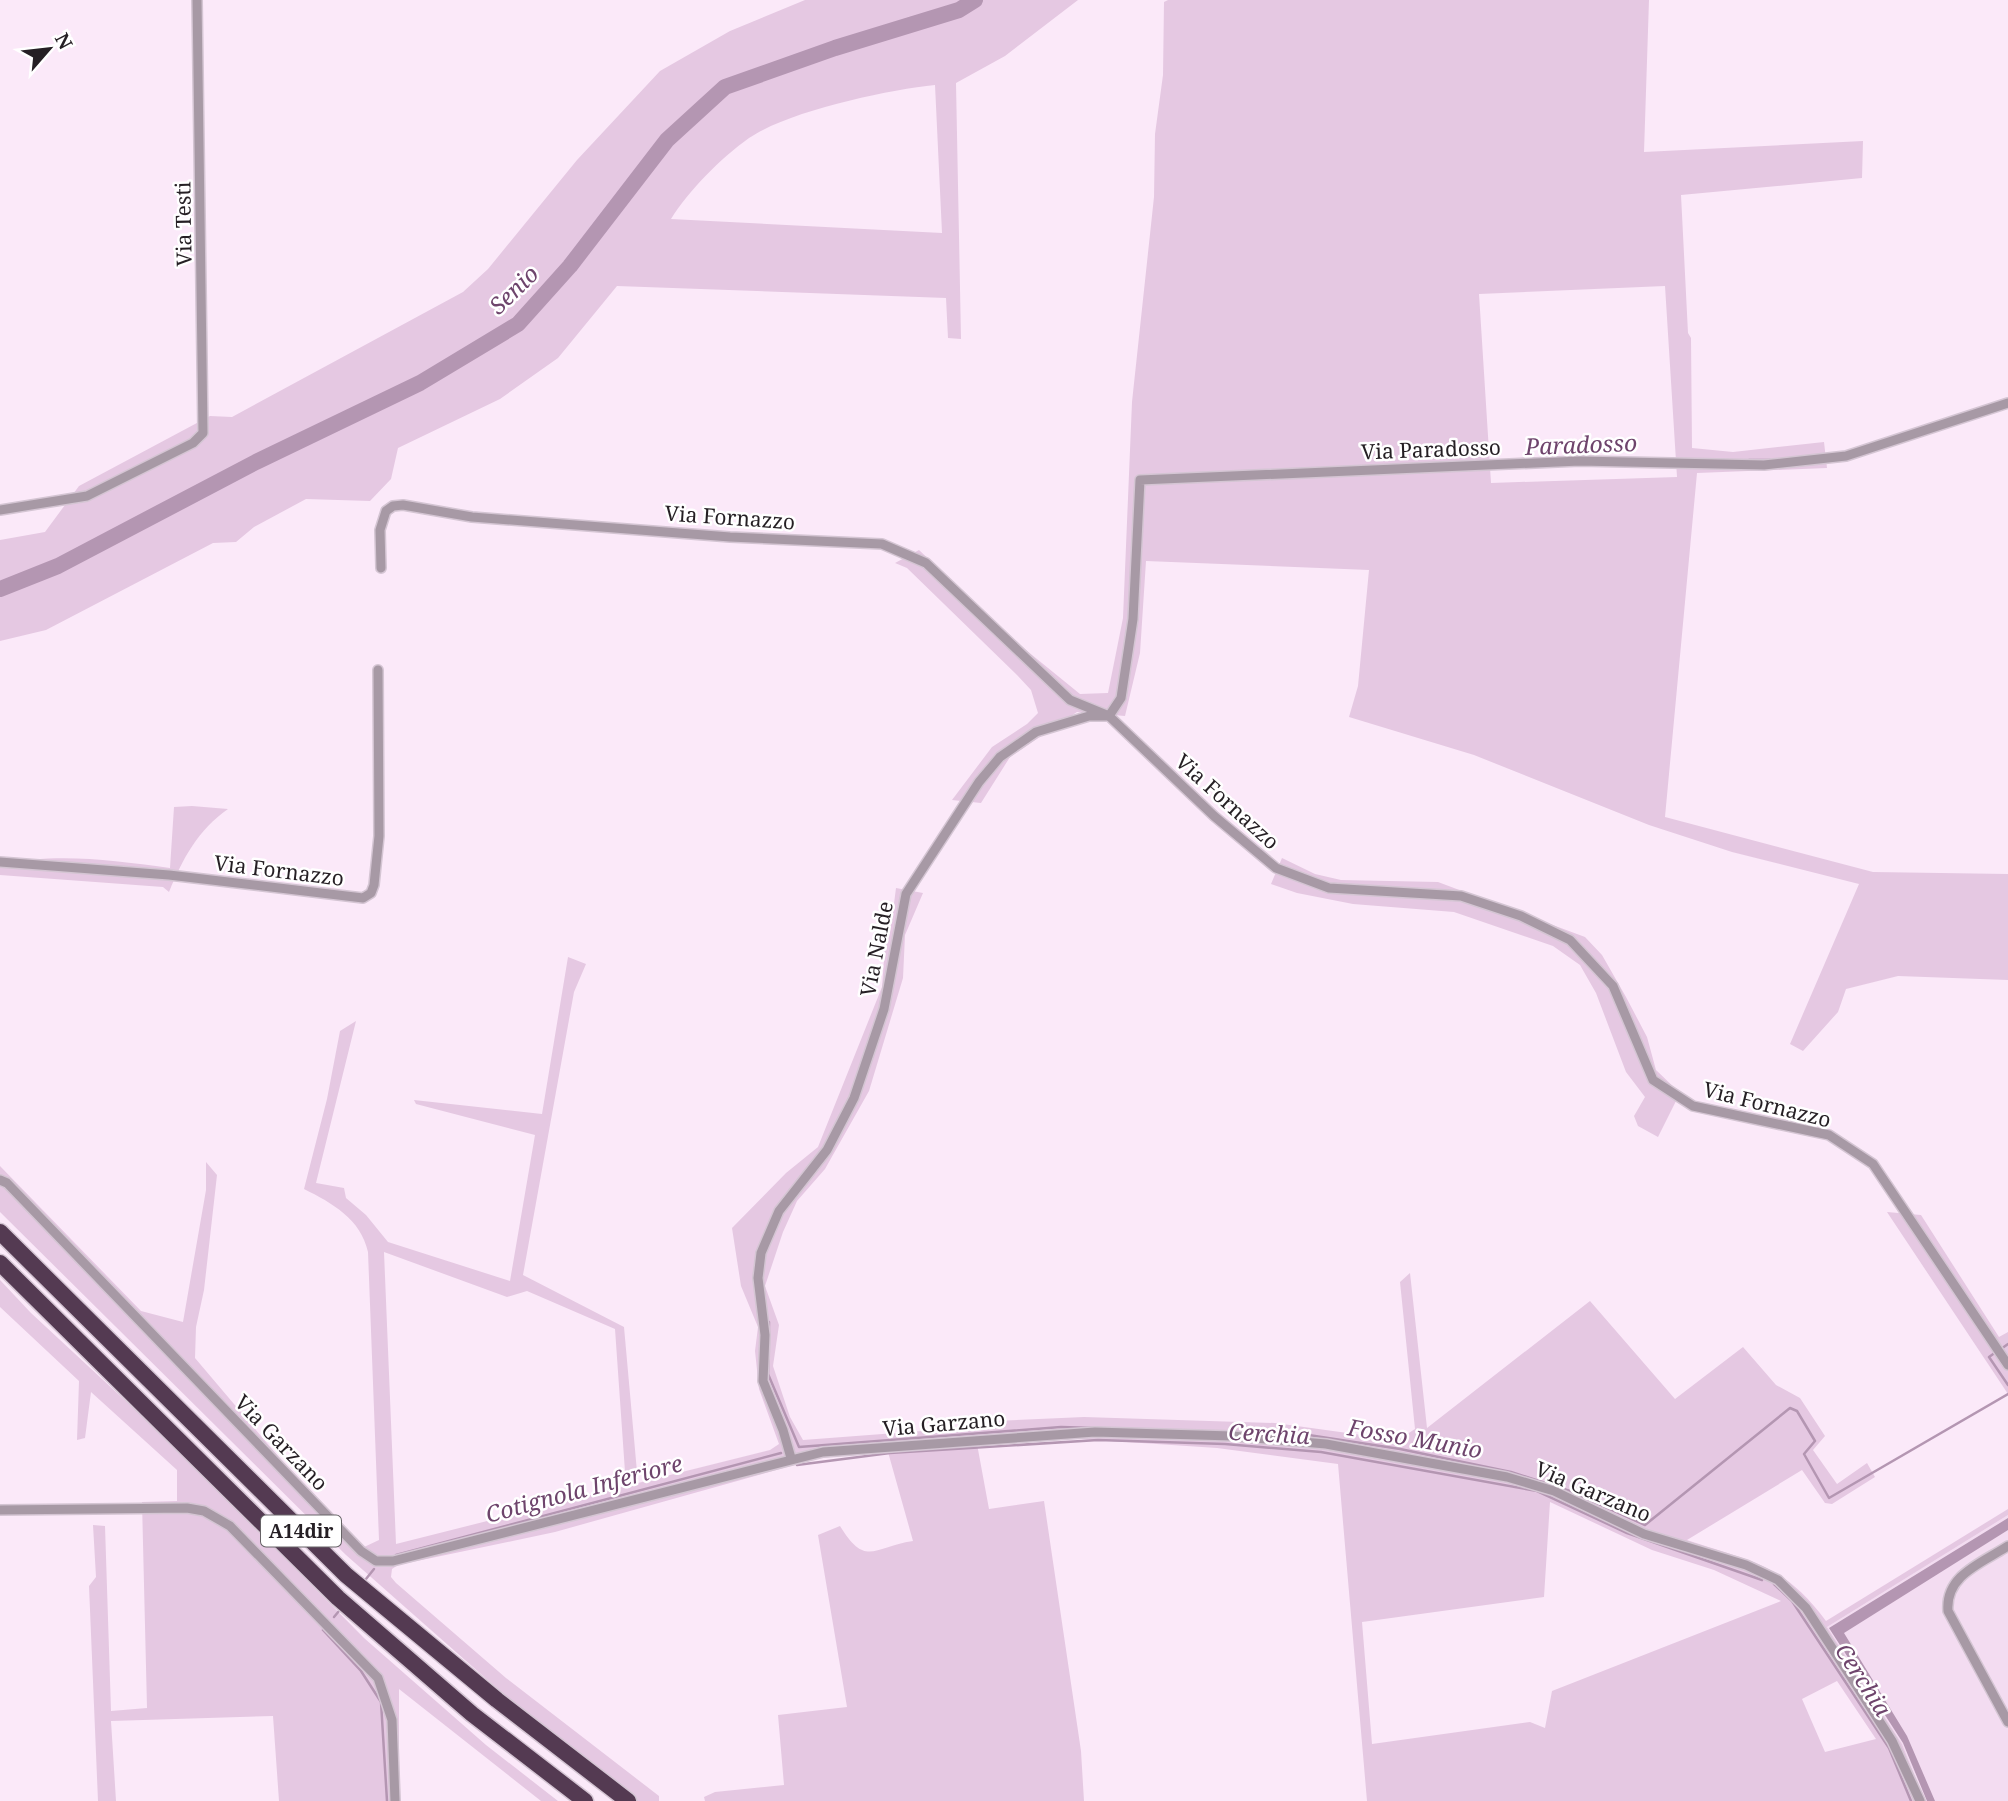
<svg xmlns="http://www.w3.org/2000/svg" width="2008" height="1801" font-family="'Noto Serif',serif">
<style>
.built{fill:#f3dcf1}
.green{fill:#e5c8e2;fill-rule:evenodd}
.water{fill:#b496b2}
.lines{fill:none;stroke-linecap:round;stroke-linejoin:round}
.stream{stroke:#b496b2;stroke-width:2.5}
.river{stroke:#b496b2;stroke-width:16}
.street-casing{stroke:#d4c5d3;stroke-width:12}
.highway-casing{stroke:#d4c5d3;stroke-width:19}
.street{stroke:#a799a5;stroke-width:9}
.highway{stroke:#543a52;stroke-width:16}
.labels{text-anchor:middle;stroke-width:5;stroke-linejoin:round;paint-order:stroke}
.shield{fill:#fff;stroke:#666266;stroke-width:2}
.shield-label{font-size:19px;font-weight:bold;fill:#251f24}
.street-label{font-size:21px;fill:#251f24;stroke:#fff}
.water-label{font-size:23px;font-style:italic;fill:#6e446c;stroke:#fff}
</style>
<rect width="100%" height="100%" fill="#fbe9f9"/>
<polygon class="built" points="2008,1515 2008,1801 1925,1801 1902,1744 1827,1627"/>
<g class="green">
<path d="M805,0H1078L1005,56L956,83L961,339L948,338L946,298L617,286L558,358L500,399L398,448L391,479L370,501L306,499L254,527L236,542L213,543L46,630L0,641V540L45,532L79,486L210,416L232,417L463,292L488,269L577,160L660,71L730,31ZM935,85L942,233L671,219C689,190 721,158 749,138C789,111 887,90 935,85Z"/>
<path d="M1168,0H1649L1644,152L1863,141L1862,178L1681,195L1688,333L1691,338L1692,448L1733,452L1824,442L1827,468L1697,473L1665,817L1873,872L2008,874V980L1898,976L1846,989L1838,1012L1803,1051L1790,1044L1859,884L1732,852L1649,825L1474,755L1349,717L1358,686L1369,570L1146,561L1140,653L1125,716L1077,712L1010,757L981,803L952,800L992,747L1027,724L1038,713L1031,690L1017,675L907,568L895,563L919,550L1021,646L1080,694L1108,693L1123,618L1132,402L1154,197L1155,134L1163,75L1164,2ZM1665,286L1677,477L1491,483L1479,294Z"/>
<path d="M192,806L228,809C198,830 183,858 169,892L163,887L0,875V864C60,853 110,860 170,868L174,807Z"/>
<polygon points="1282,858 1315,874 1341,880 1438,882 1585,937 1602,955 1626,997 1647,1037 1656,1070 1680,1093 1658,1137 1638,1126 1634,1116 1645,1097 1626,1072 1596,993 1580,965 1553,946 1454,912 1353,904 1297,893 1271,884"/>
<path d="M896,888L923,893L905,935L903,978L869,1091L825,1169L797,1201L783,1232L765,1286L779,1325L773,1366L790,1417L803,1440L962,1428L971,1422L1084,1417L1275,1423L1398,1440L1415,1429L1400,1282L1410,1273L1427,1428L1590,1301L1675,1399L1743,1347L1776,1385L1800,1398L1825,1436L1813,1450L1837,1484L1867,1463L1875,1477L1832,1504L1825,1503L1802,1470L1687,1540C1752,1562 1783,1563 1826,1621L2008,1509V1515L1827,1627L1902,1744L1925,1801H1367L1338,1464L1217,1448L1066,1438L977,1444L989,1509L1044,1501L1081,1751L1084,1801H705L704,1797L715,1792L784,1785L778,1715L847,1707L818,1535L840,1526C866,1568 873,1547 913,1541L888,1452L819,1458L555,1532L398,1565L392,1569L391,1577L396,1583L506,1678L659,1796V1801H633L568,1751L346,1555L0,1212V1166L141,1311L183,1322L206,1190V1162L217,1175L204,1290L196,1327L195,1358L294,1475L362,1548L379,1540L368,1252C361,1219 332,1203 304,1189L327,1099L340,1031L356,1021L316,1183L344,1188L346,1198L366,1215L388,1242L510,1281L535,1135L416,1104L414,1100L542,1114L568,957L586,964L574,992L523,1275L624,1327L638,1483L770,1450L779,1444L759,1389L755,1351L758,1327L741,1286L732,1228L786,1173L818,1147L882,987L886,932L892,919ZM384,1252L507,1297L527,1291L615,1329L626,1486L396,1544ZM1550,1502L1652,1550L1714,1570L1781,1601L1552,1691L1545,1728L1530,1722L1372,1744L1362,1622L1544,1597ZM1837,1681L1876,1739L1825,1752L1802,1699Z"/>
<polygon points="1887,1212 1921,1215 1999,1337 2008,1332 2008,1394"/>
<polygon points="0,1280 31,1313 172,1444 364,1638 486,1745 558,1801 541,1801 399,1689 399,1801 279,1801 273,1716 111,1721 116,1801 98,1801 89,1586 96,1577 93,1525 105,1526 111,1711 147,1708 142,1502 177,1501 177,1470 91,1392 85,1438 77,1440 79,1381 0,1307"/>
</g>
<polygon class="water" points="2008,1518 2008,1530 1844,1633 1907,1736 1935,1801 1927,1801 1903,1743 1829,1628"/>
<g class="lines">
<g class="stream">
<polyline points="1749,460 1770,460"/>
<polyline points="769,1322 768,1374 799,1447 1061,1427 1302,1434 1400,1449 1511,1472 1570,1491 1645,1525 1790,1408 1797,1411 1815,1441 1804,1454 1829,1498 2008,1394"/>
<polyline points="2001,1349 2008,1344"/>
<polyline points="1996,1352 1989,1357 2008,1385"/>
<polyline points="797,1465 890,1453 1098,1440 1225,1444 1321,1452 1537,1491 1627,1533 1762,1580"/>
<polyline points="396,1555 781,1453"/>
<polyline points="366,1579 374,1569"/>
<polyline points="1774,1584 1792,1601 1889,1748 1911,1801"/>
<polyline points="334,1617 339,1611"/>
<polyline points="323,1630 361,1671 381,1702 387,1801"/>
</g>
<polyline class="river" points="0,589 58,566 256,462 420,383 518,324 570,266 667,140 725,87 835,48 959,10 975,0"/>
<g class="street-casing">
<g id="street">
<polyline points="0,510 87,496 193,443 203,433 197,0"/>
<polyline points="381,568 380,530 386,511 393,506 403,505 472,517 730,537 882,544 926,563 1070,700 1109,716 1214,816 1276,868 1329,888 1461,896 1521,916 1570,940 1613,986 1653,1080 1693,1106 1829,1135 1873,1164 2008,1365"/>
<polyline points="0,862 169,875 363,898 371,893 374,885 379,836 378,670"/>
<polyline points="0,1180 7,1183 361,1551 376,1561 393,1561 823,1452 1095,1432 1232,1436 1326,1444 1507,1477 1554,1491 1644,1534 1746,1565 1778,1580 1806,1608 1851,1677 1892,1741 1920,1801"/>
<polyline points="791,1458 783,1430 763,1381 765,1335 758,1278 761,1253 779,1211 827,1150 854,1098 884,1009 906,894 979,782 1000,757 1036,732 1089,716 1109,716 1121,698 1133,619 1140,480 1580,461 1764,465 1846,456 2008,403"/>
<polyline points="0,1510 187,1508 204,1511 230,1526 378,1678 392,1720 395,1801"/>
<path d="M2008,1546C1982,1563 1945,1575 1948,1611L2008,1722"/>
</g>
</g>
<g class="highway-casing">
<g id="highway">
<polyline points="0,1232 346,1575 497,1700 628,1801"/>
<polyline points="0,1263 338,1598 472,1714 585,1801"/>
</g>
</g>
<use href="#street" class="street"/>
<use href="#highway" class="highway"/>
</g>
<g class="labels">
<rect class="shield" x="261" y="1515.5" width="80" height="31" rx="5"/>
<g class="shield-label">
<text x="301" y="1538">A14dir</text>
</g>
<g class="street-label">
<text transform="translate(184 224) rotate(-91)" y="7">Via Testi</text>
<text transform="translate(1431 450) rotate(-2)" y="7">Via Paradosso</text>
<text transform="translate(730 518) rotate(4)" y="7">Via Fornazzo</text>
<text transform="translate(1227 802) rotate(42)" y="7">Via Fornazzo</text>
<text transform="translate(279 871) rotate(7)" y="7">Via Fornazzo</text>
<text transform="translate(877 949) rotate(-79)" y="7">Via Nalde</text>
<text transform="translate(1767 1105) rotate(14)" y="7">Via Fornazzo</text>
<text transform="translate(944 1424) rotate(-5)" y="7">Via Garzano</text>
<text transform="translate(281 1443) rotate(46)" y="7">Via Garzano</text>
<text transform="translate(1593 1492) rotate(23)" y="7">Via Garzano</text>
</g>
<g class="water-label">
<text transform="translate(514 290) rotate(-44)" y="8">Senio</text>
<text transform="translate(1581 445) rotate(-2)" y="8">Paradosso</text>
<text transform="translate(1269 1434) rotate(3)" y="8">Cerchia</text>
<text transform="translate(1415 1439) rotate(10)" y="8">Fosso Munio</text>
<text transform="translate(584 1489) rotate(-15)" y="8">Cotignola Inferiore</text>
<text transform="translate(1863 1680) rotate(57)" y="8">Cerchia</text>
</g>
</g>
<g transform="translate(49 49) rotate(62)" stroke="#ffffff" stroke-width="5" paint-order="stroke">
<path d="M0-5L12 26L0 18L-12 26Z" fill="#251f24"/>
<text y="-10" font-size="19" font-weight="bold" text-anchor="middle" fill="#251f24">N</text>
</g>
</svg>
